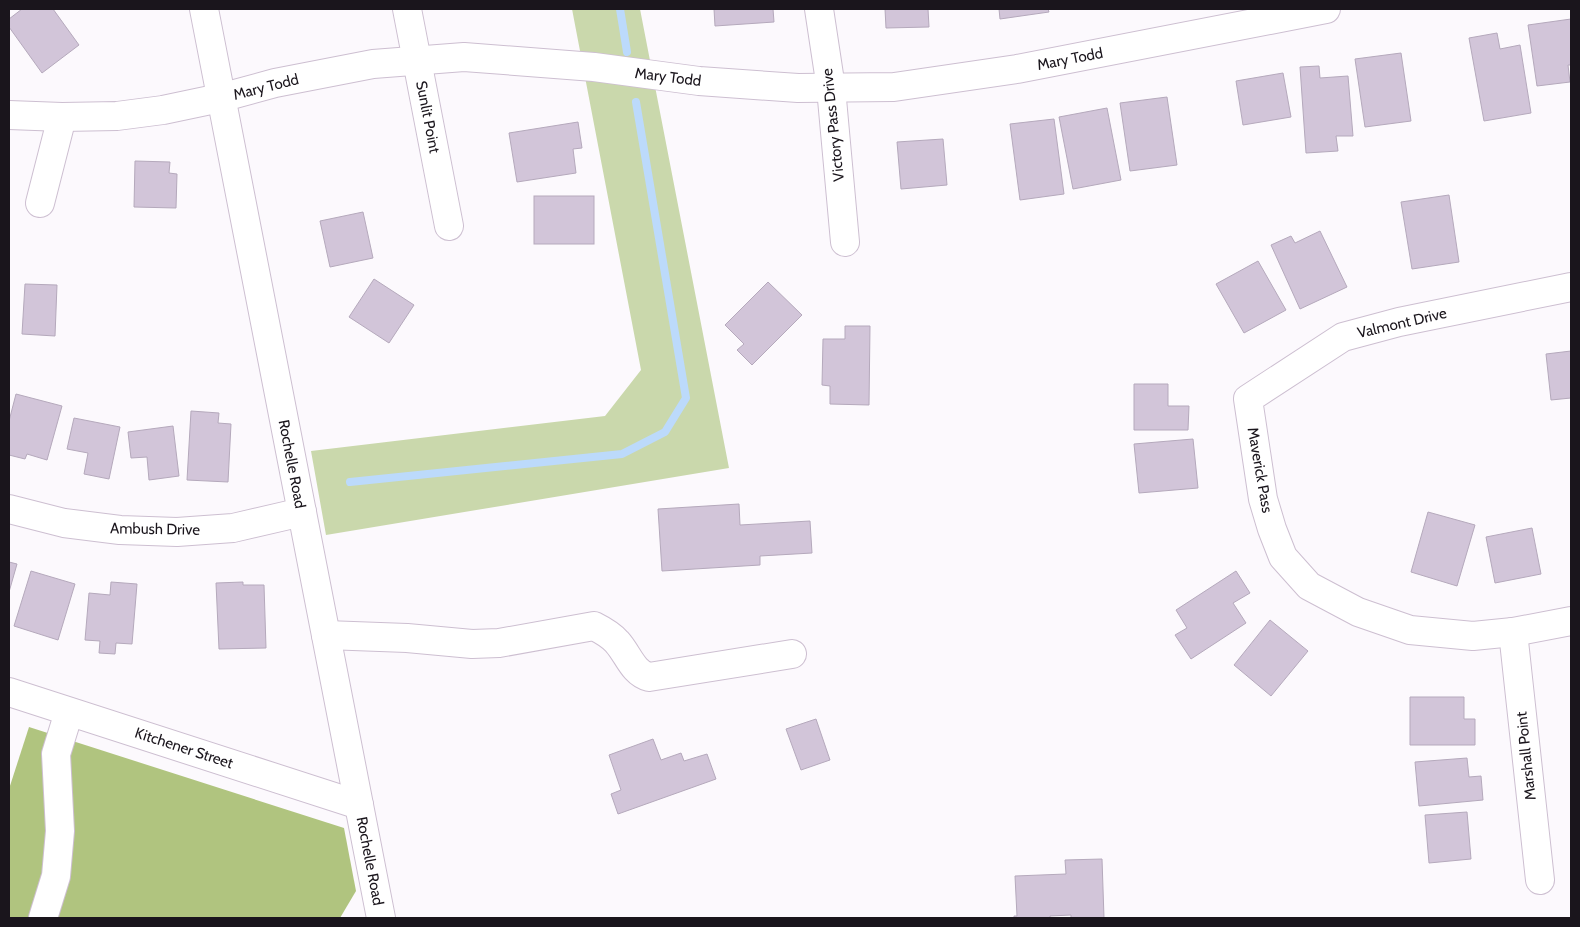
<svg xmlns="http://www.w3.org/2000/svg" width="1580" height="927" font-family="Cabin,sans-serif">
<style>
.green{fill:#cad8ac}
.forest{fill:#b0c47f}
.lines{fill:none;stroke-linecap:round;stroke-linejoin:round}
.stream{stroke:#bcdafb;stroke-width:8}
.building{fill:#d2c5d9;stroke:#b5a9bc}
.minor-casing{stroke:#cdbfd1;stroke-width:30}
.minor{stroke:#fff;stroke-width:28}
.labels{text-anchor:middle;stroke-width:4;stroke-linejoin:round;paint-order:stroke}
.street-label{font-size:15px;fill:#1a151c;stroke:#fff}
</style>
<rect width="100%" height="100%" fill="#fcf9fd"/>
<polygon class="green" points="572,9 640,9 729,468 326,535 311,451 605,416 641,370"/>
<polygon class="forest" points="29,727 344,828 356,891 340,918 9,918 9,789"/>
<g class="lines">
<g class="stream">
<polyline points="620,9 627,52"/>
<polyline points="350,482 622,454 665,432 686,398 636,102"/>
</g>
</g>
<g class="building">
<polygon points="22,9 53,9 79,45 42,73 9,27 9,19"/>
<polygon points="714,9 773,9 774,22 715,26"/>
<polygon points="885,9 928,9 929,27 886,28"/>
<polygon points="999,9 1048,9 1049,12 1000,19"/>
<polygon points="1571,19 1571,65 1568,65 1570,82 1537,86 1528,25"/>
<polygon points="1497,33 1500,49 1520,45 1531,113 1484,121 1469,38"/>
<polygon points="1401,53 1411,121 1365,127 1355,59"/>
<polygon points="1319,66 1320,78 1348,76 1353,136 1336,136 1338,151 1306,153 1300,67"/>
<polygon points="1283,73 1291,117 1243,125 1236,81"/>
<polygon points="1167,97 1177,165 1130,171 1120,103"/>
<polygon points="1107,108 1121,180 1073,189 1059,117"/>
<polygon points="1054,119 1064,194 1020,200 1010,124"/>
<polygon points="578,122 582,148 573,149 576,173 517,182 509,133"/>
<polygon points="943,139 947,185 901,189 897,142"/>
<polygon points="135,161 170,162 169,173 177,174 176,208 134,207"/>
<polygon points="1449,195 1459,262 1412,269 1401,202"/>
<rect x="534" y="196" width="60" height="48"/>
<polygon points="363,212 373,258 330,267 320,221"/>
<polygon points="1320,231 1347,287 1300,309 1271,245 1291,236 1295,243"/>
<polygon points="1258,261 1286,310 1244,333 1216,284"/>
<polygon points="374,279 414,305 389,343 349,317"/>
<polygon points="768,282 802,315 752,365 737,350 744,344 725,325"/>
<polygon points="25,284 57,285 55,336 22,334"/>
<polygon points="845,326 870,326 869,405 830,404 830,386 822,385 823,339 845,339"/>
<polygon points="1571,351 1571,398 1551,400 1546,354"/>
<polygon points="1134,384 1168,384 1168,406 1189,406 1188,430 1134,430"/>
<polygon points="16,394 62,406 47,460 27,454 25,459 9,455 9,421"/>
<polygon points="191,411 219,413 218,423 231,424 228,482 187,480"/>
<polygon points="74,418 120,427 109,479 84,474 88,453 67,449"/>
<polygon points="173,426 179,476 149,480 147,457 131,458 128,432"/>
<polygon points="1193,439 1198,488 1139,493 1134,444"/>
<polygon points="739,504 740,525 810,521 812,553 760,556 760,565 662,571 658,509"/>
<polygon points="1428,512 1475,525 1457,586 1411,572"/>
<polygon points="1532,528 1541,574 1495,583 1486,537"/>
<polygon points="9,562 17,564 9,592"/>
<polygon points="31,571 75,584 58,640 14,626"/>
<polygon points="1236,571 1250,593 1233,603 1246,623 1191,659 1175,635 1187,628 1176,610"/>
<polygon points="111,582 137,584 132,644 116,643 115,654 99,653 100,641 85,640 89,593 110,595"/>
<polygon points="243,582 243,585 264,585 266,648 219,649 216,583"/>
<polygon points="1270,620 1308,651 1271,696 1234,665"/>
<polygon points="1410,697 1464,697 1464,719 1475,719 1475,745 1410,745"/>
<polygon points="816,719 830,760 801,770 786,729"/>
<polygon points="653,739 661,760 681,753 684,761 707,754 716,779 618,814 611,794 621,790 609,755"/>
<polygon points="1467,758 1469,777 1481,776 1483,800 1419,806 1415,762"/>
<polygon points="1467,812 1471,859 1429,863 1425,815"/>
<polygon points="1102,859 1104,918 1071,918 1071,915 1050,916 1050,918 1014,918 1014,916 1017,916 1015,876 1066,874 1065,860"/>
</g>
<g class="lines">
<g class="minor-casing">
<g id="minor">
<polyline points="204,9 381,918"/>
<polyline points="407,9 449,226"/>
<polyline points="819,9 831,88 845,242"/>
<polyline points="9,115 62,117 117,116 163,110 220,98 275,83 373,64 464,57 594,67 699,81 798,88 894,87 1017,69 1326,9"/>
<polyline points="40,203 62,117"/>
<polyline points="1571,287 1399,322 1343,337 1248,399 1263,499 1272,529 1283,557 1309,586 1358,612 1410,630 1473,636 1513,632 1571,621"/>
<polyline points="9,509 64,523 120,530 177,532 233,528 302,512"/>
<polyline points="1513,632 1540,880"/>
<path d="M326,635L407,638L472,644L499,643L594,626C602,630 611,635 617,642C628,654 633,673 649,677L792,654"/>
<polyline points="9,692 359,805"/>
<polyline points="43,918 56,876 60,831 56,754 69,712"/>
</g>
</g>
<use href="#minor" class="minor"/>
</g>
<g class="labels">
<g class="street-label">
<text transform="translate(1070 59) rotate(-11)" y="5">Mary Todd</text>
<text transform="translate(668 77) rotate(7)" y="5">Mary Todd</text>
<text transform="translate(266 87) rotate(-14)" y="5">Mary Todd</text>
<text transform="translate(428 117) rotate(79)" y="5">Sunlit Point</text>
<text transform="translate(833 125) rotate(-96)" y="5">Victory Pass Drive</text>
<text transform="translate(1402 323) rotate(-13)" y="5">Valmont Drive</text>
<text transform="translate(292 464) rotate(79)" y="5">Rochelle Road</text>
<text transform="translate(1260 470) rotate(80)" y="5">Maverick Pass</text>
<text transform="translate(155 529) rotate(1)" y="5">Ambush Drive</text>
<text transform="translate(184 748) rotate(18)" y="5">Kitchener Street</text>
<text transform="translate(1526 756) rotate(-96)" y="5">Marshall Point</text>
<text transform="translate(370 861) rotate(79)" y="5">Rochelle Road</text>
</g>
</g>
<rect width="1580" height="927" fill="none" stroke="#1a151c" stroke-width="20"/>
</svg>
